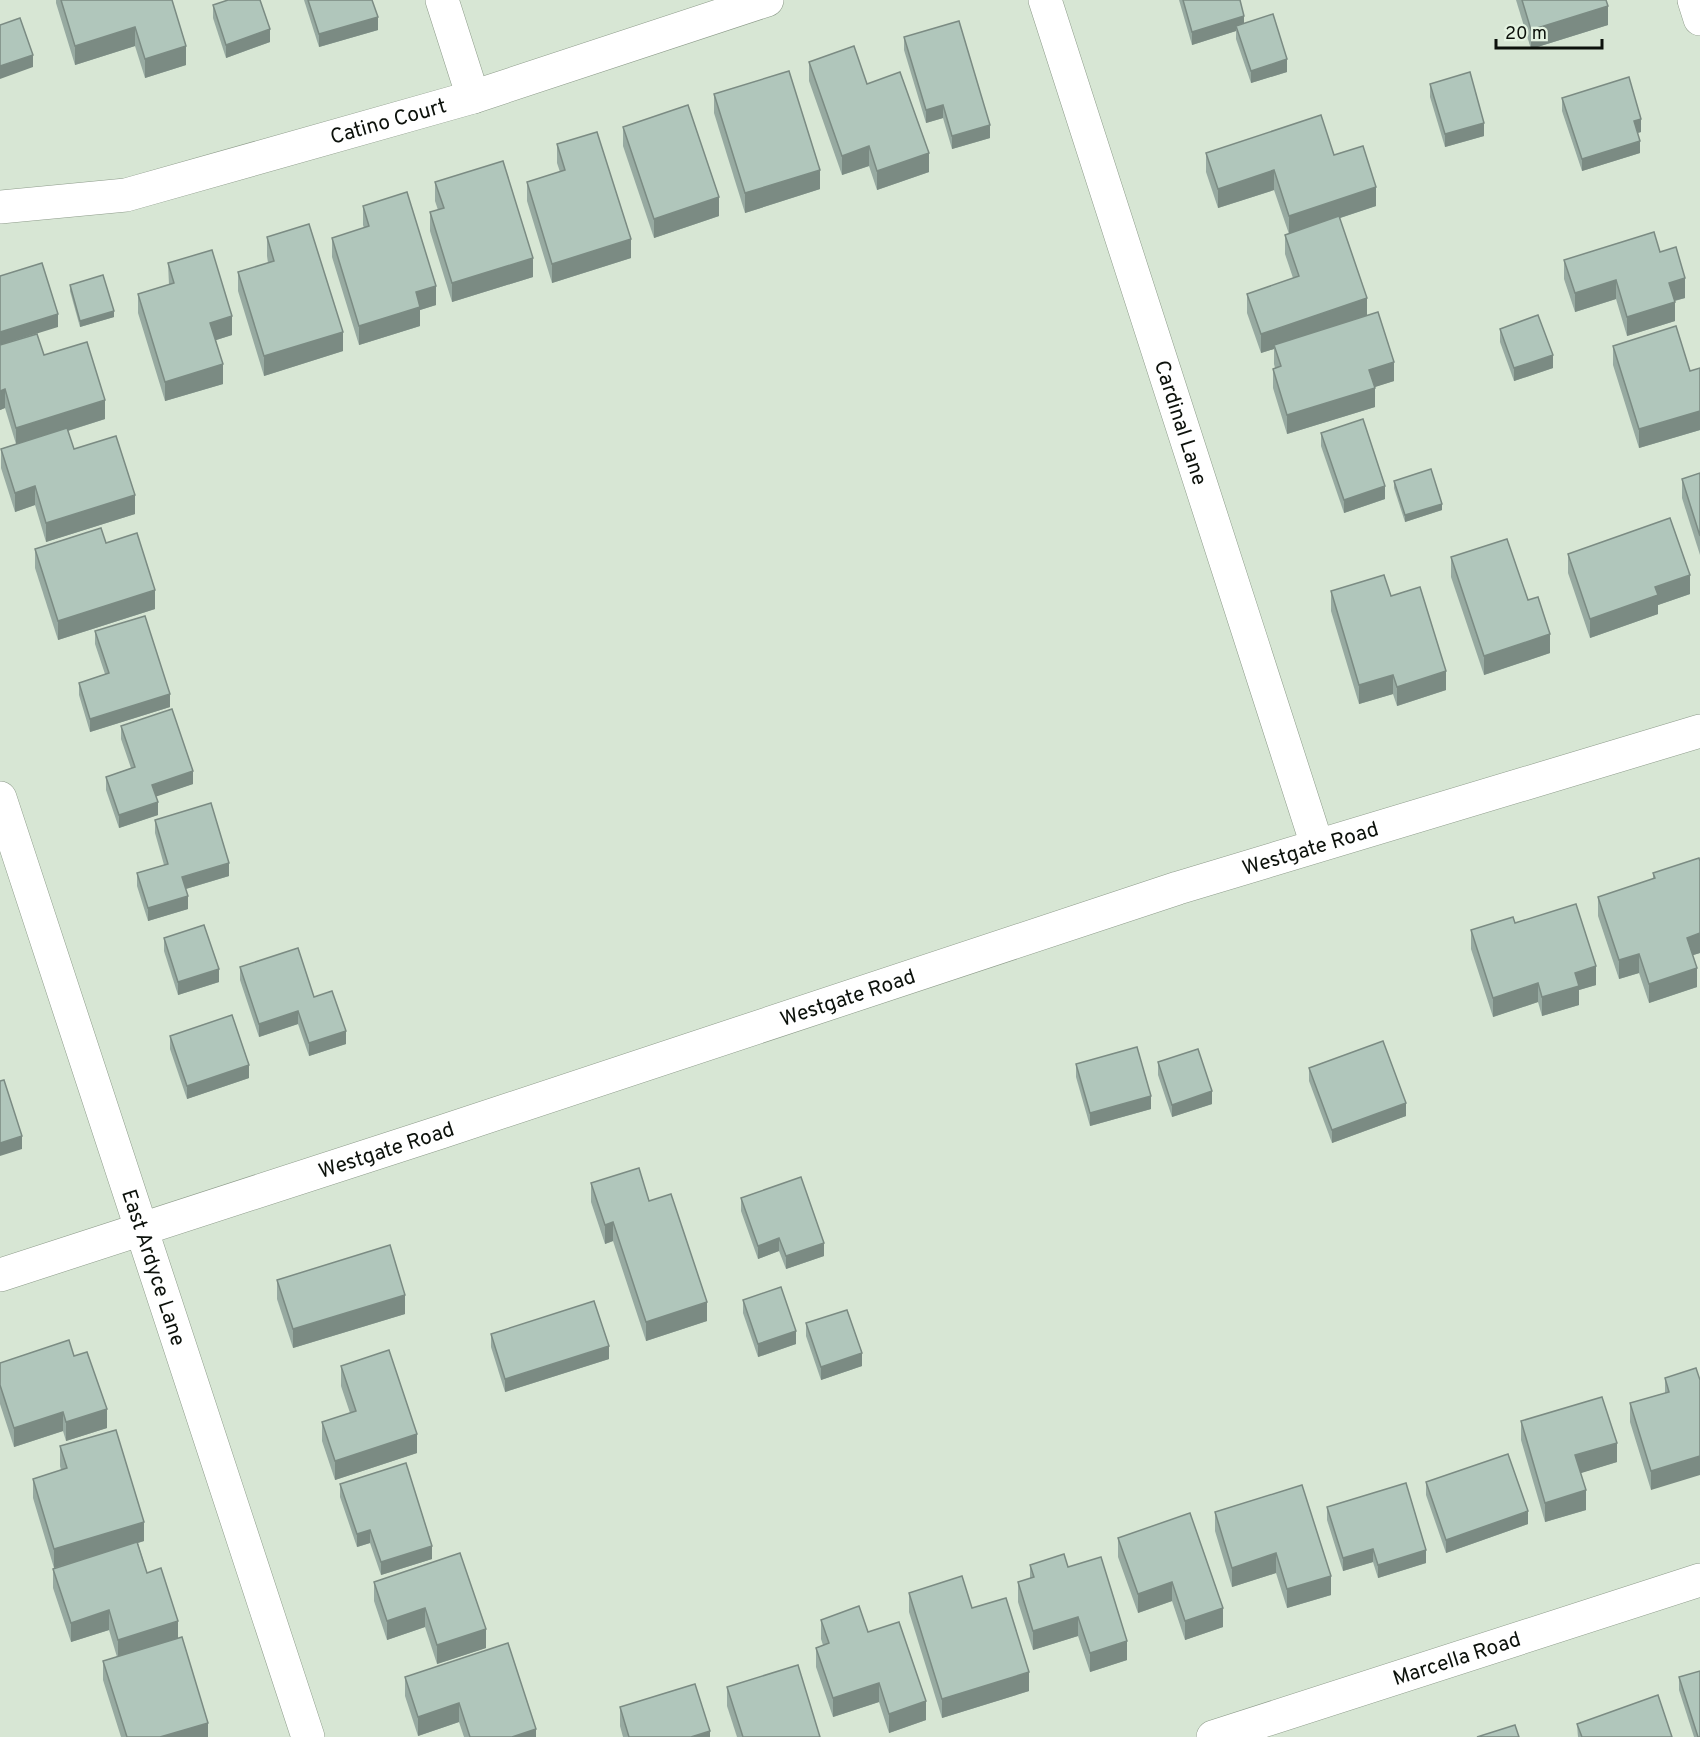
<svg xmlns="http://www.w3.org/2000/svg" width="1700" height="1737" font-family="Overpass,sans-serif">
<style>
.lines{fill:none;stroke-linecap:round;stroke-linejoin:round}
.street-casing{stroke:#8d9b8a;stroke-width:34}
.street{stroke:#fff;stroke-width:33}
.wall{fill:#97aaa1}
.shaded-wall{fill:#7b8b83}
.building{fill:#b0c6bb;stroke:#7b8b83;stroke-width:1.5}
.labels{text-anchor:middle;stroke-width:5;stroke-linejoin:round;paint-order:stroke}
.street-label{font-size:21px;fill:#0c110b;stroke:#e4f3e1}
</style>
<rect width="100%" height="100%" fill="#d7e6d4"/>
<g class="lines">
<g class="street-casing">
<g id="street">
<polyline points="442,0 473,97"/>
<path id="s1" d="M1045,0L1317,845"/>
<polyline points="1694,0 1700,19"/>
<path id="s2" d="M0,207L126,195L473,97L767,0"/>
<path id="s3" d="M0,798L308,1737"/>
<path id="s4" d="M0,1275L441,1132L1178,888L1700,731"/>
<path id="s5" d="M1213,1737L1700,1580"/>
</g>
</g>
<use href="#street" class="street"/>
</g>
<g class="wall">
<polygon points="56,0 172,0 186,65 145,78 135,46 75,65 56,3"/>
<polygon points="304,0 372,0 378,30 319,47"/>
<polygon points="1179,0 1240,0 1244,23 1287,72 1251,83 1236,39 1236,31 1192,45"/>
<polygon points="1516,0 1606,0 1608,25 1531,49"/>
<polygon points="213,5 270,42 226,58 213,18"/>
<polygon points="904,37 990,138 952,149 943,118 926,123 904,50"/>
<polygon points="809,62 867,84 929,172 877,190 869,166 842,175 809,81"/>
<polygon points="1430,84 1484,136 1445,147 1430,97"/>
<polygon points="714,94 820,189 745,213 714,113"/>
<polygon points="1562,98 1641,132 1637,133 1640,153 1582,171 1562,111"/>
<polygon points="623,127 719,216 654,238 623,146"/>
<polygon points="557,144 631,258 552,283 527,201 527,182 560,172 557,163"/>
<polygon points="1206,153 1334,155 1376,206 1340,218 1367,315 1394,381 1374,387 1375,407 1287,434 1273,388 1273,369 1275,368 1274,364 1274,349 1261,353 1247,313 1247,294 1293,278 1285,254 1285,235 1289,234 1274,190 1218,208 1206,172"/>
<polygon points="435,182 533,277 452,302 430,231 430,212 438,210 435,201"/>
<polygon points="363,206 436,305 420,310 420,326 359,345 332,257 332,238 364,228 363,225"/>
<polygon points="267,237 343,351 264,376 238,291 238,272 268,263 267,256"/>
<polygon points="1660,252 1685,298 1675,301 1675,321 1627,336 1616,299 1575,312 1564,279 1564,260"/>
<polygon points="168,263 232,335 216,340 223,384 165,401 138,313 138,294 169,285"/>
<polygon points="70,285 114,317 80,327 70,291"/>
<polygon points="1500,329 1553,368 1514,381 1500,342"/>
<polygon points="0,345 44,355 105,419 68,431 74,449 135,514 46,542 35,505 15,512 1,468 1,449 16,444 5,408 0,410"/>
<polygon points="1613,346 1690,371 1700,368 1700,430 1639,448 1613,365"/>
<polygon points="1321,433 1385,499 1344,513 1321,446"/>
<polygon points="1700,473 1700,555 1682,498 1682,479"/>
<polygon points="1394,481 1442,510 1405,522 1394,488"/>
<polygon points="106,543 155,609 58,640 35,568 35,549"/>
<polygon points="1568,554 1690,594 1658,605 1658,614 1590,638 1568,573"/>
<polygon points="1451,557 1528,600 1550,653 1484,675 1451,577"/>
<polygon points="1331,591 1391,596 1446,690 1397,706 1393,694 1359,704 1331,611"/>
<polygon points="95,631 170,707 90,732 79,695 79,683 105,674 95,644"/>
<polygon points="121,726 193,784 156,796 158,815 119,828 106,790 106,777 131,768 121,739"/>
<polygon points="155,820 229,876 186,889 188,909 148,921 137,886 137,873 164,865 155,833"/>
<polygon points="1700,861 1700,953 1693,955 1697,987 1649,1003 1639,973 1619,979 1598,916 1598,897 1653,879 1653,873"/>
<polygon points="1515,923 1596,985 1579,990 1579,1005 1542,1016 1538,1002 1493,1017 1471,949 1471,930"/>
<polygon points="164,938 219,982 178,995 164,951"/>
<polygon points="240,967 314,997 346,1044 309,1056 298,1024 259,1037 240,980"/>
<polygon points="170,1036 249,1078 187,1099 170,1049"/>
<polygon points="1158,1062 1212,1104 1172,1117 1158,1075"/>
<polygon points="1076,1064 1151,1109 1090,1126 1076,1077"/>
<polygon points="1309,1068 1406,1116 1332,1143 1309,1081"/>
<polygon points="591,1183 707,1321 646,1341 613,1241 605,1244 591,1202"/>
<polygon points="741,1198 824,1256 786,1269 779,1251 758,1259 741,1211"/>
<polygon points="277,1280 405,1314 293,1348 277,1299"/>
<polygon points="743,1300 796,1344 758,1357 743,1313"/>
<polygon points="806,1323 862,1366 821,1380 806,1336"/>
<polygon points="491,1334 609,1359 505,1392 491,1347"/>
<polygon points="74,1356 107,1428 66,1441 63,1431 14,1447 0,1404 0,1363"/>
<polygon points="341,1366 417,1453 335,1480 322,1441 322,1422 350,1413 341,1386"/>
<polygon points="1665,1378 1700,1380 1651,1490 1630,1422 1630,1403 1665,1393"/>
<polygon points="1521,1421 1617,1462 1580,1473 1586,1510 1545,1522 1521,1440"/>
<polygon points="60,1446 144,1541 138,1543 147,1573 178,1638 208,1737 121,1737 103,1680 103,1661 117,1657 109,1630 71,1642 53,1588 53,1569 54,1568 33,1498 33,1479 61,1470 60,1466"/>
<polygon points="1426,1482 1528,1524 1446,1553 1426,1495"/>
<polygon points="340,1484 432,1559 381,1575 370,1543 357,1547 340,1497"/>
<polygon points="1302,1485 1331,1595 1287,1608 1276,1573 1232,1587 1215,1531 1215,1512"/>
<polygon points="1327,1507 1426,1563 1378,1578 1373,1562 1343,1571 1327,1520"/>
<polygon points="1118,1538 1223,1608 1223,1627 1185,1640 1172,1601 1138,1613 1118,1557"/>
<polygon points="460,1553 486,1648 437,1664 425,1627 387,1640 374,1601 374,1582"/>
<polygon points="1030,1565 1068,1567 1127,1660 1090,1672 1078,1636 1033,1650 1018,1602 1018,1582 1030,1579"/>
<polygon points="909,1593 972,1608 1029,1691 942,1718 909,1612"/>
<polygon points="821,1620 868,1632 926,1720 889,1733 879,1702 833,1717 816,1667 816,1648 823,1645 821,1639"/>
<polygon points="405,1677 536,1737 464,1737 459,1722 418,1736 405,1696"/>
<polygon points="1679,1677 1700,1737 1694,1737 1679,1690"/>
<polygon points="727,1687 820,1737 737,1737 727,1706"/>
<polygon points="620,1707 710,1737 623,1737 620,1726"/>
<polygon points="1577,1724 1672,1737 1578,1737"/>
</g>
<g class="shaded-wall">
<polygon points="1608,6 1608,25 1531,49 1531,30"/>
<polygon points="1244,16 1244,29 1236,26 1236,31 1192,45 1192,32"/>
<polygon points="378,17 378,30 319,47 319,34"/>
<polygon points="135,27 135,46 75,65 75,46"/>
<polygon points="270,29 270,42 226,58 226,45"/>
<polygon points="186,46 186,65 145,78 145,59"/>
<polygon points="33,55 33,67 0,79 0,66"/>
<polygon points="1287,59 1287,72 1251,83 1251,71"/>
<polygon points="943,105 943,118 926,123 926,110"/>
<polygon points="1641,119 1641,132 1634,134 1634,121"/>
<polygon points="1484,123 1484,136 1445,147 1445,134"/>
<polygon points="990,125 990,138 952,149 952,136"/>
<polygon points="1640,141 1640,153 1582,171 1582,159"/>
<polygon points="869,146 869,166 842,175 842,156"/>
<polygon points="929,153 929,172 877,190 877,171"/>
<polygon points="820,170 820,189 745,213 745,193"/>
<polygon points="1274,170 1274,190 1218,208 1218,189"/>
<polygon points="1376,187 1376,206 1289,235 1289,216"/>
<polygon points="719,197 719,216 654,238 654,219"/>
<polygon points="631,239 631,258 552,283 552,264"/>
<polygon points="533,258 533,277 452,302 452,283"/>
<polygon points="1685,278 1685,298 1669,302 1669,283"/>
<polygon points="1616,280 1616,299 1575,312 1575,293"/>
<polygon points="436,286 436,305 420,310 420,326 359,345 359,326 416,292"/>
<polygon points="1367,298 1367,317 1274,345 1274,349 1261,353 1261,334"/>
<polygon points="1675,302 1675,321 1627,336 1627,317"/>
<polygon points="114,311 114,317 80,327 80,321"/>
<polygon points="58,314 58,327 0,345 0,332"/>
<polygon points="232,316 232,335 210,342 210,323"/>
<polygon points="343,332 343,351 264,376 264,356"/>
<polygon points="1553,355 1553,368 1514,381 1514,368"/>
<polygon points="1394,362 1394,381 1369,389 1369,370"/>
<polygon points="223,364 223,384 165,401 165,382"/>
<polygon points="1375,388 1375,407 1287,434 1287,415"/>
<polygon points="5,389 5,408 0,410 0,391"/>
<polygon points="105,400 105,419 16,447 16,428"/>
<polygon points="1700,411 1700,430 1639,448 1639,429"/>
<polygon points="35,486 35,505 15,512 15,493"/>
<polygon points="1385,486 1385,499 1344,513 1344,500"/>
<polygon points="135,495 135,514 46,542 46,523"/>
<polygon points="1442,504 1442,510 1405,522 1405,515"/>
<polygon points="1690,575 1690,594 1658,605 1658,614 1590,638 1590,619 1655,587"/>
<polygon points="155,590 155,609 58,640 58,621"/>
<polygon points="1550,634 1550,653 1484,675 1484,656"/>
<polygon points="1446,671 1446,690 1397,706 1397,687"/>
<polygon points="1393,675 1393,694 1359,704 1359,685"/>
<polygon points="170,694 170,707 90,732 90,719"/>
<polygon points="193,771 193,784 152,798 152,785"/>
<polygon points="158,802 158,815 119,828 119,815"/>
<polygon points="229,863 229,876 182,890 182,877"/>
<polygon points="188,896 188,909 148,921 148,908"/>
<polygon points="1700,933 1700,953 1687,957 1687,938"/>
<polygon points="1639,954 1639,973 1619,979 1619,960"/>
<polygon points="1596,966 1596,985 1579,990 1579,1005 1542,1016 1542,997 1575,973"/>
<polygon points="1697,968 1697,987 1649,1003 1649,984"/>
<polygon points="219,969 219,982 178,995 178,982"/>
<polygon points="1538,983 1538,1002 1493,1017 1493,998"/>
<polygon points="298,1011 298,1024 259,1037 259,1024"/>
<polygon points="346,1031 346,1044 309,1056 309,1043"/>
<polygon points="249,1065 249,1078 187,1099 187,1086"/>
<polygon points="1212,1091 1212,1104 1172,1117 1172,1105"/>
<polygon points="1151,1096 1151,1109 1090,1126 1090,1113"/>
<polygon points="1406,1103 1406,1116 1332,1143 1332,1130"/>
<polygon points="22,1136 22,1149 0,1156 0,1143"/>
<polygon points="613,1222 613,1241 605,1244 605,1225"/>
<polygon points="779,1238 779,1251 758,1259 758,1246"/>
<polygon points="824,1243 824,1256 786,1269 786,1256"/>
<polygon points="405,1295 405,1314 293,1348 293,1329"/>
<polygon points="707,1302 707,1321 646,1341 646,1322"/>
<polygon points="796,1331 796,1344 758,1357 758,1344"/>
<polygon points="609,1346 609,1359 505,1392 505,1379"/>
<polygon points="862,1353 862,1366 821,1380 821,1367"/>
<polygon points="107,1409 107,1428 66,1441 66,1422"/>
<polygon points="63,1412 63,1431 14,1447 14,1428"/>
<polygon points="417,1434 417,1453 335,1480 335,1461"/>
<polygon points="1617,1443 1617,1462 1575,1475 1575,1455"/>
<polygon points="1700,1456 1700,1475 1651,1490 1651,1471"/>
<polygon points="1586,1490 1586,1510 1545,1522 1545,1503"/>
<polygon points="1528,1511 1528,1524 1446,1553 1446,1540"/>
<polygon points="144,1522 144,1541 54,1568 54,1549"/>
<polygon points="370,1530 370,1543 357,1547 357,1534"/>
<polygon points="432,1546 432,1559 381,1575 381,1562"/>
<polygon points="1373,1549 1373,1562 1343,1571 1343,1558"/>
<polygon points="1426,1550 1426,1563 1378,1578 1378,1565"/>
<polygon points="1276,1553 1276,1573 1232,1587 1232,1568"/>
<polygon points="1331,1576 1331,1595 1287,1608 1287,1589"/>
<polygon points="1172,1582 1172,1601 1138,1613 1138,1594"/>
<polygon points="425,1608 425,1627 387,1640 387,1621"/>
<polygon points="1223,1608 1223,1627 1185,1640 1185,1621"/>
<polygon points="109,1610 109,1630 71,1642 71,1623"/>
<polygon points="1078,1617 1078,1636 1033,1650 1033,1631"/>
<polygon points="178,1621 178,1640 118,1659 118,1640"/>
<polygon points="486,1629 486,1648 437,1664 437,1645"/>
<polygon points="1127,1641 1127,1660 1090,1672 1090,1653"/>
<polygon points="1029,1672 1029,1691 942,1718 942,1699"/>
<polygon points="879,1683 879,1702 833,1717 833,1698"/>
<polygon points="926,1701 926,1720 889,1733 889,1714"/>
<polygon points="459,1703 459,1722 418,1736 418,1717"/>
<polygon points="208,1723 208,1737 160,1737"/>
<polygon points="536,1729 536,1737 512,1737"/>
<polygon points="710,1731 710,1737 691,1737"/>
</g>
<g class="building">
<polygon points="61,0 172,0 186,46 145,59 135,27 75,46"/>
<polygon points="228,0 260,0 270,29 226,45 213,5"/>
<polygon points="308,0 372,0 378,17 319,34"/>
<polygon points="1183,0 1240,0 1244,16 1192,32"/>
<polygon points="1522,0 1606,0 1608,6 1531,30"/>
<polygon points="1273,14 1287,59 1251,71 1236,26"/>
<polygon points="20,18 33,55 0,66 0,25"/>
<polygon points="959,21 990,125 952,136 943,105 926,110 904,37"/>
<polygon points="854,46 867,84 900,72 929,153 877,171 869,146 842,156 809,62"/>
<polygon points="789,71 820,170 745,193 714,94"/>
<polygon points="1470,72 1484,123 1445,134 1430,84"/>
<polygon points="1629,77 1641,119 1634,121 1640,141 1582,159 1562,98"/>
<polygon points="688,105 719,197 654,219 623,127"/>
<polygon points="1321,115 1334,155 1363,146 1376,187 1289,216 1274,170 1218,189 1206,153"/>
<polygon points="597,132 631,239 552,264 527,182 565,170 557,144"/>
<polygon points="503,161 533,258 452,283 430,212 444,208 435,182"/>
<polygon points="407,192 436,286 416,292 420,307 359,326 332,238 369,226 363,206"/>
<polygon points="1339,216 1367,298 1261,334 1247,294 1299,276 1285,235"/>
<polygon points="309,224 343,332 264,356 238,272 274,261 267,237"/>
<polygon points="1654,232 1660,252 1676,247 1685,278 1669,283 1675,302 1627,317 1616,280 1575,293 1564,260"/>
<polygon points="212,250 232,316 210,323 223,364 165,382 138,294 174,283 168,263"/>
<polygon points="42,263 58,314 0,332 0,276"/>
<polygon points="103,275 114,311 80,321 70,285"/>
<polygon points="1378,312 1394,362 1369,370 1375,388 1287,415 1273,369 1281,366 1274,345"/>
<polygon points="1538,315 1553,355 1514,368 1500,329"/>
<polygon points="1676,326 1690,371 1700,368 1700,411 1639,429 1613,346"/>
<polygon points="37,334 44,355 87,342 105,400 16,428 5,389 0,391 0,345"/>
<polygon points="1363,419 1385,486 1344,500 1321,433"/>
<polygon points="67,428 74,449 116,436 135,495 46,523 35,486 15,493 1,449"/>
<polygon points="1431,469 1442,504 1405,515 1394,481"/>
<polygon points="1700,473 1700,536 1682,479"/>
<polygon points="1670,518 1690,575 1655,587 1658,595 1590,619 1568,554"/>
<polygon points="101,528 106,543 137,533 155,590 58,621 35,549"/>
<polygon points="1507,539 1528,600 1538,597 1550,634 1484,656 1451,557"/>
<polygon points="1384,575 1391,596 1420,587 1446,671 1397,687 1393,675 1359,685 1331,591"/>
<polygon points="145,616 170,694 90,719 79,683 109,673 95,631"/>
<polygon points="172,709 193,771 152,785 158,802 119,815 106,777 135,767 121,726"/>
<polygon points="211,803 229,863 182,877 188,896 148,908 137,873 168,864 155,820"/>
<polygon points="1699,858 1700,861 1700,933 1687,938 1697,968 1649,984 1639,954 1619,960 1598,897 1655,878 1653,873"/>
<polygon points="1576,904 1596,966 1575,973 1579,986 1542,997 1538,983 1493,998 1471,930 1513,917 1515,923"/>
<polygon points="204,925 219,969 178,982 164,938"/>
<polygon points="298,948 314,997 332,991 346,1031 309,1043 298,1011 259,1024 240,967"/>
<polygon points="232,1015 249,1065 187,1086 170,1036"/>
<polygon points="1383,1041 1406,1103 1332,1130 1309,1068"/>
<polygon points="1137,1047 1151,1096 1090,1113 1076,1064"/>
<polygon points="1198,1049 1212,1091 1172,1105 1158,1062"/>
<polygon points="4,1080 22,1136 0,1143 0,1081"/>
<polygon points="639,1168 649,1201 671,1194 707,1302 646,1322 613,1222 605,1225 591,1183"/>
<polygon points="801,1177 824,1243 786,1256 779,1238 758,1246 741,1198"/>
<polygon points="390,1245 405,1295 293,1329 277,1280"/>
<polygon points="781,1287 796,1331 758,1344 743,1300"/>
<polygon points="594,1301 609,1346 505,1379 491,1334"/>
<polygon points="847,1310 862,1353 821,1367 806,1323"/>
<polygon points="69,1340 74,1356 87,1352 107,1409 66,1422 63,1412 14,1428 0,1385 0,1363"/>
<polygon points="389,1350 417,1434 335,1461 322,1422 356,1411 341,1366"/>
<polygon points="1696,1368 1700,1380 1700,1456 1651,1471 1630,1403 1669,1392 1665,1378"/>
<polygon points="1602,1397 1617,1443 1575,1455 1586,1490 1545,1503 1521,1421"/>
<polygon points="116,1430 144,1522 54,1549 33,1479 67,1468 60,1446"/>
<polygon points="1508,1454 1528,1511 1446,1540 1426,1482"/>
<polygon points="406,1463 432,1546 381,1562 370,1530 357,1534 340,1484"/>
<polygon points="1406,1483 1426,1550 1378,1565 1373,1549 1343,1558 1327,1507"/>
<polygon points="1302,1485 1331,1576 1287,1589 1276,1553 1232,1568 1215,1512"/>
<polygon points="1190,1513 1223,1608 1185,1621 1172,1582 1138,1594 1118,1538"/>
<polygon points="137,1542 147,1573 161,1568 178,1621 118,1640 109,1610 71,1623 53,1569"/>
<polygon points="460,1553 486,1629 437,1645 425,1608 387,1621 374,1582"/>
<polygon points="1064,1554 1068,1567 1101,1557 1127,1641 1090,1653 1078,1617 1033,1631 1018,1582 1034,1577 1030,1565"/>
<polygon points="962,1576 972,1608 1006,1598 1029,1672 942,1699 909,1593"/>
<polygon points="859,1606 868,1632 899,1622 926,1701 889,1714 879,1683 833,1698 816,1648 829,1643 821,1620"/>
<polygon points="182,1637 208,1723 160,1737 127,1737 103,1661"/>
<polygon points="508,1643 536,1729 512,1737 470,1737 459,1703 418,1717 405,1677"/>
<polygon points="798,1665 820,1737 743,1737 727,1687"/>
<polygon points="1700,1671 1700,1737 1698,1737 1679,1677"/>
<polygon points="695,1684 710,1731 691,1737 629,1737 620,1707"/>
<polygon points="1658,1695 1672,1737 1582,1737 1577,1724"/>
<polygon points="1515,1725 1519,1737 1477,1737"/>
</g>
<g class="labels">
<g class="street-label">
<text dy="7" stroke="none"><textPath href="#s2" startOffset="399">Catino Court</textPath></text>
<text dy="7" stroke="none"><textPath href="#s1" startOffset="444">Cardinal Lane</textPath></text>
<text dy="7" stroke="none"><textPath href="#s4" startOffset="1378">Westgate Road</textPath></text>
<text dy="7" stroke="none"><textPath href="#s4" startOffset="892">Westgate Road</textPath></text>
<text dy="7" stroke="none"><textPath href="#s4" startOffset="406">Westgate Road</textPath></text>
<text dy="7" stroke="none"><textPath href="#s3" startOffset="494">East Ardyce Lane</textPath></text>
<text dy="7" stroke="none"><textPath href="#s5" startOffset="256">Marcella Road</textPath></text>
</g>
</g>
<path d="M1496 39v9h106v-9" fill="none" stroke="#0c110b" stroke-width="3"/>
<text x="1505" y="39" font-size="18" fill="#0c110b" stroke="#e4f3e1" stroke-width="4.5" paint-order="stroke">20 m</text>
</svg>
